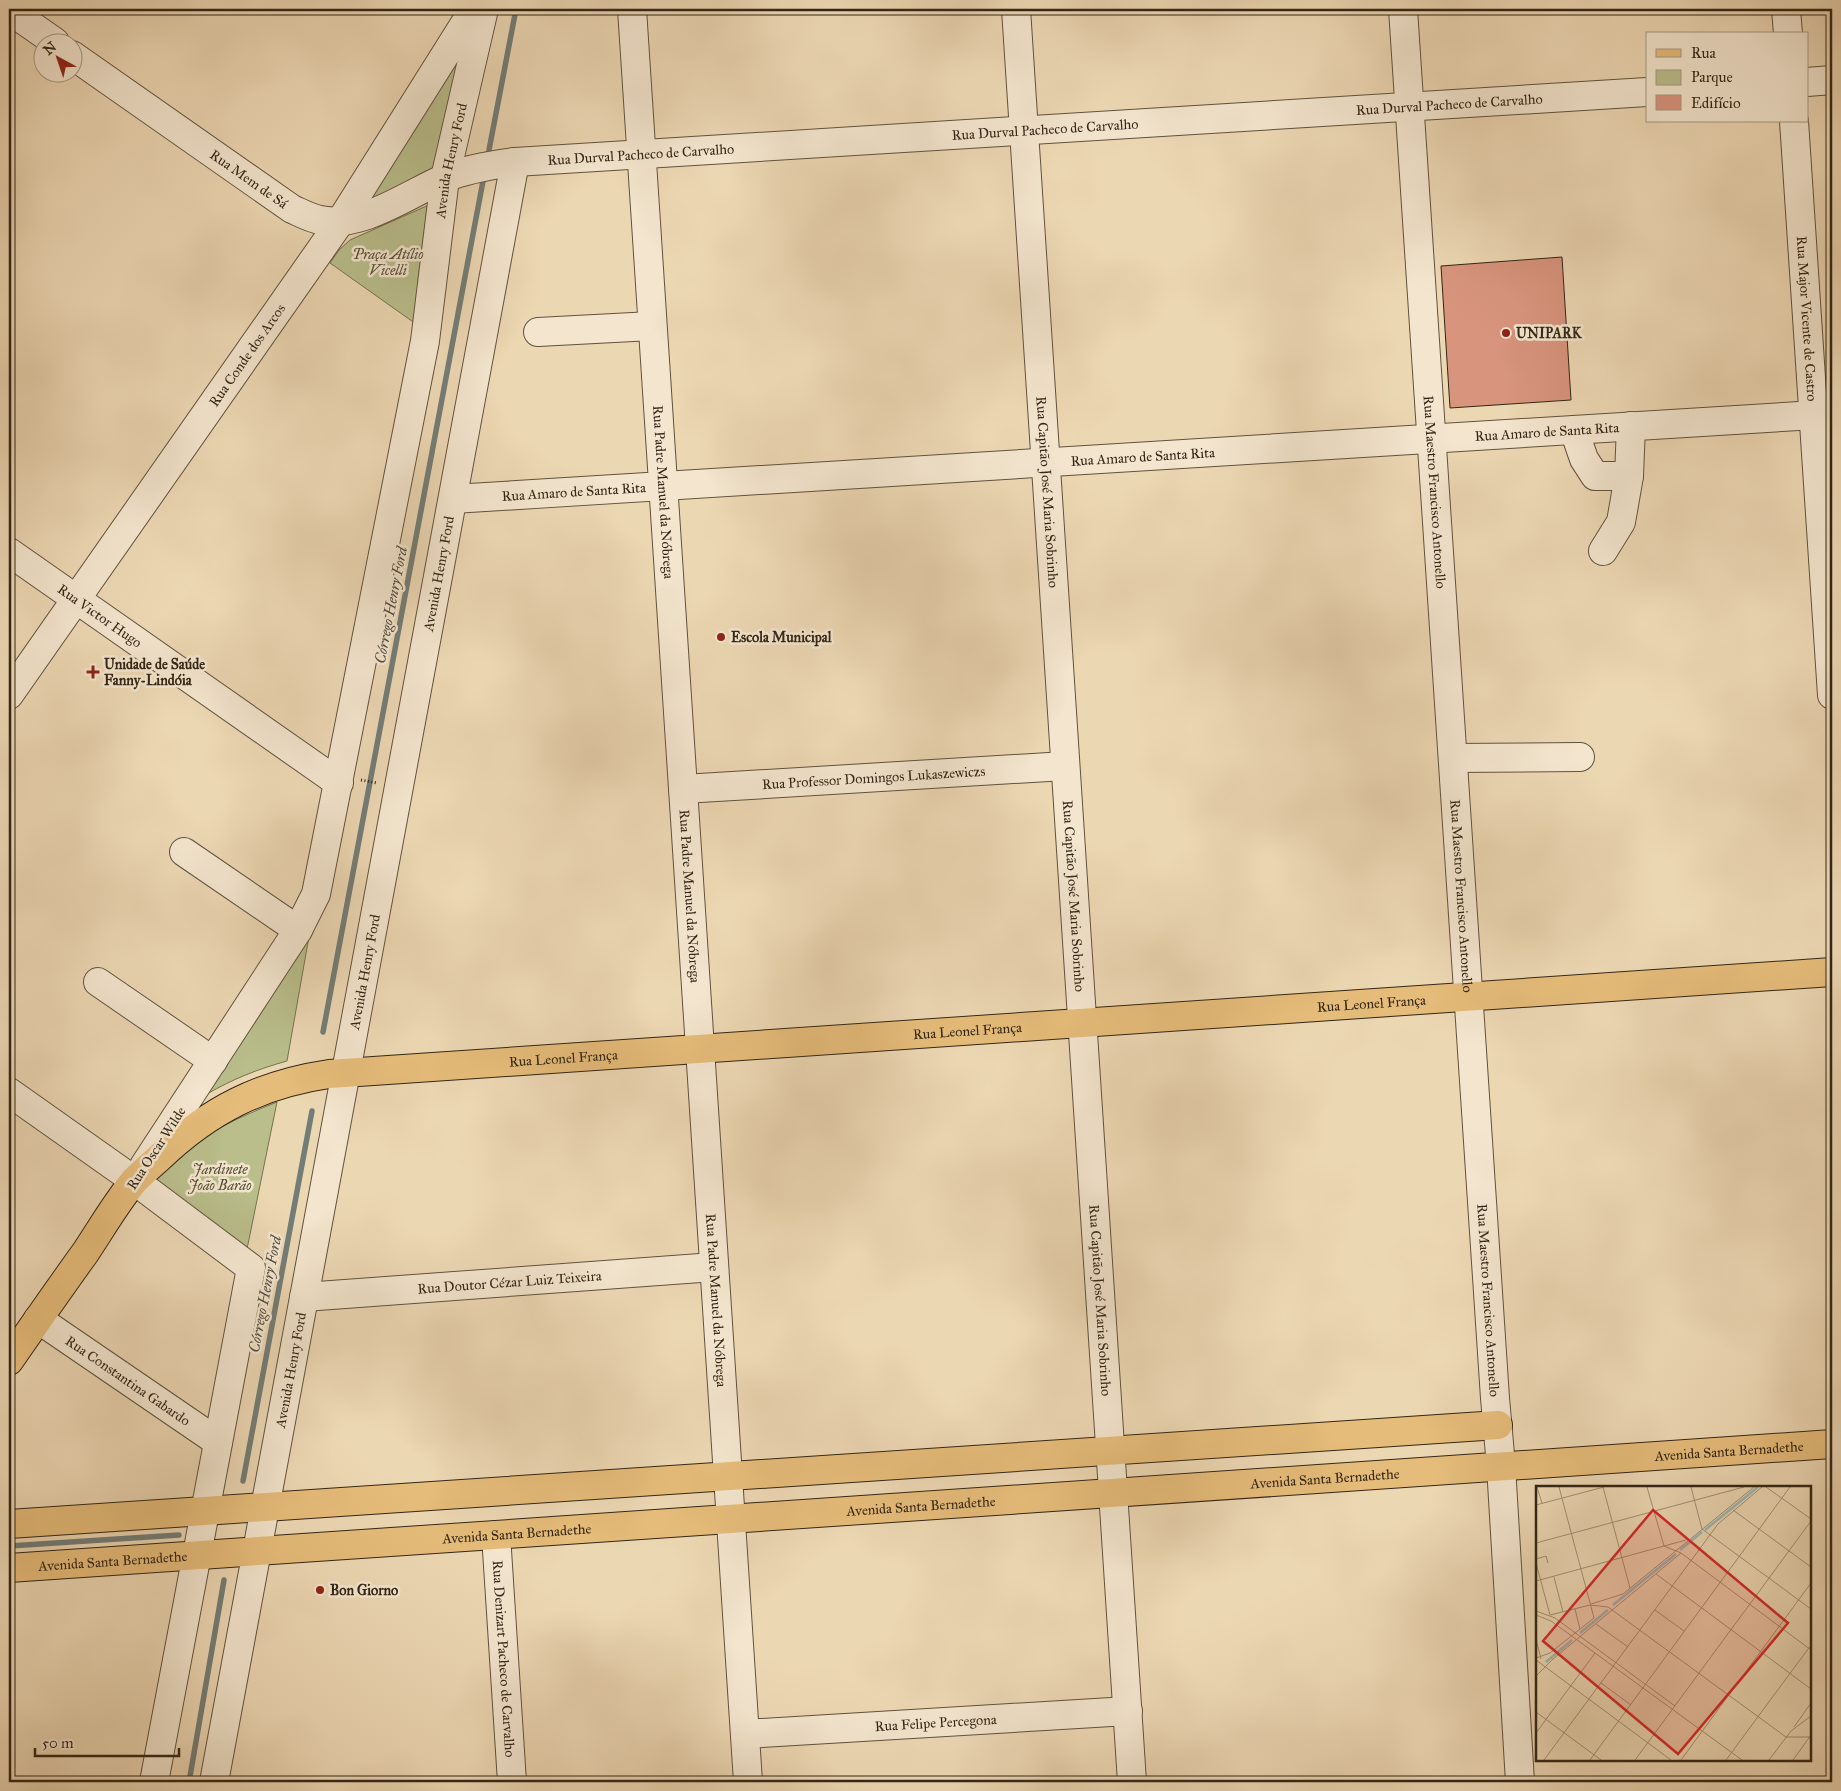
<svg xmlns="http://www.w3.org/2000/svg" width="1841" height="1791" font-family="'IM FELL Great Primer',serif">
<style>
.green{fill:#b9be8b;stroke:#767250}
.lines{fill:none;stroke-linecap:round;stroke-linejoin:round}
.stream{stroke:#737d77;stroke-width:5.5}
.building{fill:#d8947d;stroke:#332616}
.minor-casing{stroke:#61523d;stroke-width:30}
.major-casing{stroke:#332616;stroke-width:30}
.path{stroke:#332616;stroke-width:3;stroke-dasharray:1 2.5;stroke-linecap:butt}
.minor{stroke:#f3e5ce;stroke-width:28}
.major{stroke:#e6bc7a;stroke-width:28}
.poi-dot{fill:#8f2418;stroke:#f3e5ce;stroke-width:2}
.labels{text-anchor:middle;stroke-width:5;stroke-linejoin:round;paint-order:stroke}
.street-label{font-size:14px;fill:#332616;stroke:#f3e5ce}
.park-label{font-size:14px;font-style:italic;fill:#544c33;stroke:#f3e5ce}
.poi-label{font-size:14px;font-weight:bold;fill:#332616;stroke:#f3e5ce;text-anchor:start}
.water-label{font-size:15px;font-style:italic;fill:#4e4a3e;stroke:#f3e5ce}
.inset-river{fill:none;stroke:#9db7b7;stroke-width:2.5}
.inset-road{fill:none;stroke:#a29074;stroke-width:1}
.view{fill:#d62828;fill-opacity:0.15;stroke:#d62828;stroke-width:2.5}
.inset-edge{fill:none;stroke:#332616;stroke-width:2.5}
</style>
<rect width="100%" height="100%" fill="#ecd7b3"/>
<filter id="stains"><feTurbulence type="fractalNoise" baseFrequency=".004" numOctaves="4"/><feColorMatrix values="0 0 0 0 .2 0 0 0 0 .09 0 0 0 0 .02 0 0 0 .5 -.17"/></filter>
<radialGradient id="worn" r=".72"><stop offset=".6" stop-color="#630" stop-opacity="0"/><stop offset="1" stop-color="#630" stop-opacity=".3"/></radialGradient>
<g class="green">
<polygon points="466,46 437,166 363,205"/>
<polygon points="431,204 416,324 330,263 339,250 350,240"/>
<path d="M310,931L287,1061C258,1069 233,1079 207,1094Z"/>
<path d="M277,1102L247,1249L154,1180C161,1173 168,1165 176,1158C205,1132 242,1116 277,1102Z"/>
</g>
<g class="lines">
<g class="stream">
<polyline points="489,150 516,9"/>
<polyline points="323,1032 483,181"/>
<polyline points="243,1481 312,1111"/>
<polyline points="9,1546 179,1535"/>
<polyline points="189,1782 224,1580"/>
</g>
</g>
<polygon class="building" points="1562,257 1571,400 1450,408 1441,266"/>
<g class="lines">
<g class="minor-casing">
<g id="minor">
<path id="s1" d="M632,9L748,1782"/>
<path id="s2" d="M1016,9L1132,1782"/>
<path id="s3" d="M1403,9L1495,1398L1501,1466L1520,1782"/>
<polyline points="1786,9 1788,34"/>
<polyline points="9,10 55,42"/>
<path id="s4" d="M72,55L292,209C301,213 310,218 320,220C361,229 408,194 445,178C467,169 491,165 515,162L1647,92"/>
<polyline points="1807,82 1832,80"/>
<path id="s5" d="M1794,121L1832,695"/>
<polyline points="538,332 652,326"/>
<polyline points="1574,430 1584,459 1595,476 1629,476"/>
<path id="s6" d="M453,499L1832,414"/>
<polyline points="1603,551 1621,522 1629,476 1631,426"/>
<path id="s7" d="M9,552L339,783"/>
<path id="s8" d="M9,695L340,222L474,9"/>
<polyline points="1453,758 1580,757"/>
<path id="s9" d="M683,789L1065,766"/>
<polyline points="184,852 298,930"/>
<polyline points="98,982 213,1061"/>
<polyline points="9,1092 135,1181 251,1268 154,1782"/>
<path id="s10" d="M144,1166L298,930L316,894L425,341L445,178L484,9"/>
<path id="s11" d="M304,1297L714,1267"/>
<path id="s12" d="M38,1319L218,1442"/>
<path id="s13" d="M496,1535L512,1782"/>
<path id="s14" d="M745,1734L1128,1711"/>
<path id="s15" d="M214,1782L515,162"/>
</g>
</g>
<g class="major-casing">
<g id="major">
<path id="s16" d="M9,1361C34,1325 59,1289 85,1253C101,1229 116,1203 134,1181C142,1173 151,1165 159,1158C209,1110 261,1084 329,1074L1832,972"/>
<polyline points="9,1524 1498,1425"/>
<path id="s17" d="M9,1568L1832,1444"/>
</g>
</g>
<polyline class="path" points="361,780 377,783"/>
<use href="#minor" class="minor"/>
<use href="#major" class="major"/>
</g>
<g class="poi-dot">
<circle cx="1506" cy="333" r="5"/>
<circle cx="721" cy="637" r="5"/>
<path d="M90.5 664.5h5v5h5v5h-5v5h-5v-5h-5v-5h5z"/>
<circle cx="320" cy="1590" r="5"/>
</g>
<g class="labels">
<g class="street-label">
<text dy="5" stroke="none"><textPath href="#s4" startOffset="1441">Rua Durval Pacheco de Carvalho</textPath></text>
<text dy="5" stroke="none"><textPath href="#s4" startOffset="1036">Rua Durval Pacheco de Carvalho</textPath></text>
<text dy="5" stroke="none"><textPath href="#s4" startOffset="631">Rua Durval Pacheco de Carvalho</textPath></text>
<text dy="5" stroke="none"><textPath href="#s10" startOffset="1068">Avenida Henry Ford</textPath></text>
<text dy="5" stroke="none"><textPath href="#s4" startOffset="216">Rua Mem de Sá</textPath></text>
<text dy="5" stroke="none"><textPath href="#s5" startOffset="198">Rua Major Vicente de Castro</textPath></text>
<text dy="5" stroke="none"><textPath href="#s8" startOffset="415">Rua Conde dos Arcos</textPath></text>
<text dy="5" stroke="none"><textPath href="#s6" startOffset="1096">Rua Amaro de Santa Rita</textPath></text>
<text dy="5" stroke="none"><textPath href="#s6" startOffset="691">Rua Amaro de Santa Rita</textPath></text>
<text dy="5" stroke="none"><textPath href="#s6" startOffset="121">Rua Amaro de Santa Rita</textPath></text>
<text dy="5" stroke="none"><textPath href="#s1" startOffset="484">Rua Padre Manuel da Nóbrega</textPath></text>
<text dy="5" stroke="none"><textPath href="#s2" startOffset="484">Rua Capitão José Maria Sobrinho</textPath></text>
<text dy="5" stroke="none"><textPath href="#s3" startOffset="484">Rua Maestro Francisco Antonello</textPath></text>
<text dy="5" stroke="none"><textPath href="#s15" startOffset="1229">Avenida Henry Ford</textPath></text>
<text dy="5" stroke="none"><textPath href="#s7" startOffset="111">Rua Victor Hugo</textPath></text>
<text dy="5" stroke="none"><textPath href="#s9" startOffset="191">Rua Professor Domingos Lukaszewiczs</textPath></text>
<text dy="5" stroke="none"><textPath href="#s1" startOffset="889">Rua Padre Manuel da Nóbrega</textPath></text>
<text dy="5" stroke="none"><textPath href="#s2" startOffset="889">Rua Capitão José Maria Sobrinho</textPath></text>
<text dy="5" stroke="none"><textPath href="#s3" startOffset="889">Rua Maestro Francisco Antonello</textPath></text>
<text dy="5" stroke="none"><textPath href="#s15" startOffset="824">Avenida Henry Ford</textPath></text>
<text dy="5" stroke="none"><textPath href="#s16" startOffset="1491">Rua Leonel França</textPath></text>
<text dy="5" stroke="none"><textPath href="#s16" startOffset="1086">Rua Leonel França</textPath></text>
<text dy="5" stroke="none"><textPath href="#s16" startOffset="681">Rua Leonel França</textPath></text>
<text transform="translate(156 1148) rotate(-57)" y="5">Rua Oscar Wilde</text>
<text dy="5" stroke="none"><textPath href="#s11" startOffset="206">Rua Doutor Cézar Luiz Teixeira</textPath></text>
<text dy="5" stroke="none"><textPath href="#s1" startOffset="1294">Rua Padre Manuel da Nóbrega</textPath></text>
<text dy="5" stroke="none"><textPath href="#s2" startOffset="1294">Rua Capitão José Maria Sobrinho</textPath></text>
<text dy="5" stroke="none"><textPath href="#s3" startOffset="1294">Rua Maestro Francisco Antonello</textPath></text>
<text dy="5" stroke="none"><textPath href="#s15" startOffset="419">Avenida Henry Ford</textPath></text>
<text dy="5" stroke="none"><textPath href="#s12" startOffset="109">Rua Constantina Gabardo</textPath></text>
<text dy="5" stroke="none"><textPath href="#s17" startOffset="1724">Avenida Santa Bernadethe</textPath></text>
<text dy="5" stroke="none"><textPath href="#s17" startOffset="1319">Avenida Santa Bernadethe</textPath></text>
<text dy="5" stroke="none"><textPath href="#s17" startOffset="914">Avenida Santa Bernadethe</textPath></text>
<text dy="5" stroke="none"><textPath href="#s17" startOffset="509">Avenida Santa Bernadethe</textPath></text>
<text dy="5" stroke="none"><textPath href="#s17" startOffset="104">Avenida Santa Bernadethe</textPath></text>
<text dy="5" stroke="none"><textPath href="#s13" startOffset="124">Rua Denizart Pacheco de Carvalho</textPath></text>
<text dy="5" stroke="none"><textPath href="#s14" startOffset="191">Rua Felipe Percegona</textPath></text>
</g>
<g class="park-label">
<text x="388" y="259">Praça Atílio<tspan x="388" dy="16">Vicelli</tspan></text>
<text x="220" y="1174">Jardinete<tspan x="220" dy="16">João Barão</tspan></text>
</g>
<g class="poi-label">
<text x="1516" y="338">UNIPARK</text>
<text x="731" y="642">Escola Municipal</text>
<text x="104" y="669">Unidade de Saúde<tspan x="104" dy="16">Fanny-Lindóia</tspan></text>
<text x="330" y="1595">Bon Giorno</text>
</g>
<g class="water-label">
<text transform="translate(391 605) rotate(-79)" y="5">Córrego Henry Ford</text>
<text transform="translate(265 1294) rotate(-79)" y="5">Córrego Henry Ford</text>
</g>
</g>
<g transform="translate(1536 1486)">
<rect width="275" height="275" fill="#ecd7b3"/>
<path class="inset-river" d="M169,44L222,1M144,64L166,46M77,119L140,68M44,147L72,124M10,176L36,154"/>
<path class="inset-road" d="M1,1L6,17M67,1L94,102M111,1L128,60L145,67L275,164M155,1L166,43L275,123M230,1L275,33M0,19L68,1M197,24L275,81M0,57L208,1M0,73L10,70L12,77M0,77L14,129M120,88L275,203M18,91L27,126M0,95L150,54M55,118L87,108L218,1M39,123L44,143M119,124L148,145M0,125L19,132L139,220M0,129L15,135L206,274M14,129L54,119L72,121L250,251H274M60,138L92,161M0,153L5,173M0,172L14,167L58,132L23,1M0,174L135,274M0,190L17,173L145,67M65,197L95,219M0,226L65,274M258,241L275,217M0,247L59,167M8,274L182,38L226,1M54,274L254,1M99,274L275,35M145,274L275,97M190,274L275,159M233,274L255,245L275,230M257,274L275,249"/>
<path class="view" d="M117,24L252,137L142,268L7,155Z"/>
<rect width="275" height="275" class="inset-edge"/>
</g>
<rect width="1841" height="1791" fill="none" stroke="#ecd7b3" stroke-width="30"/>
<rect x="10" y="10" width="1821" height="1771" fill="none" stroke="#332616" stroke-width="2.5"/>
<rect x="15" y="15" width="1811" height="1761" fill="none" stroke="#332616"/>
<rect x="1646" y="32" width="162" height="90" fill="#f3e5ce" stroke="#a69984"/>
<rect x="1656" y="49" width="25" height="8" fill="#e6bc7a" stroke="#a69984"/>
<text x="1691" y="58" font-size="15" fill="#332616">Rua</text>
<rect x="1656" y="70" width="25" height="15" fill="#b9be8b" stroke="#a69984"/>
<text x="1691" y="82" font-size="15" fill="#332616">Parque</text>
<rect x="1656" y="95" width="25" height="15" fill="#d8947d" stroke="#a69984"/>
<text x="1691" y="108" font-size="15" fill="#332616">Edifício</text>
<g transform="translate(58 58) rotate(320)"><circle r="24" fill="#f3e5ce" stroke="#a69984"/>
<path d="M0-4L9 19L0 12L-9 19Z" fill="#8f2418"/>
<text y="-8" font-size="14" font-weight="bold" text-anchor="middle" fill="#332616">N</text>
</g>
<path d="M35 1748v8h144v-8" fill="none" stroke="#332616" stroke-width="2.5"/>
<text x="42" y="1748" font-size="15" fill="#332616" stroke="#f3e5ce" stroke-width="4" paint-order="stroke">50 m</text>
<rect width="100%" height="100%" filter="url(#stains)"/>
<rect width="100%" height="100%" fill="url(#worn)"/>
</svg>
